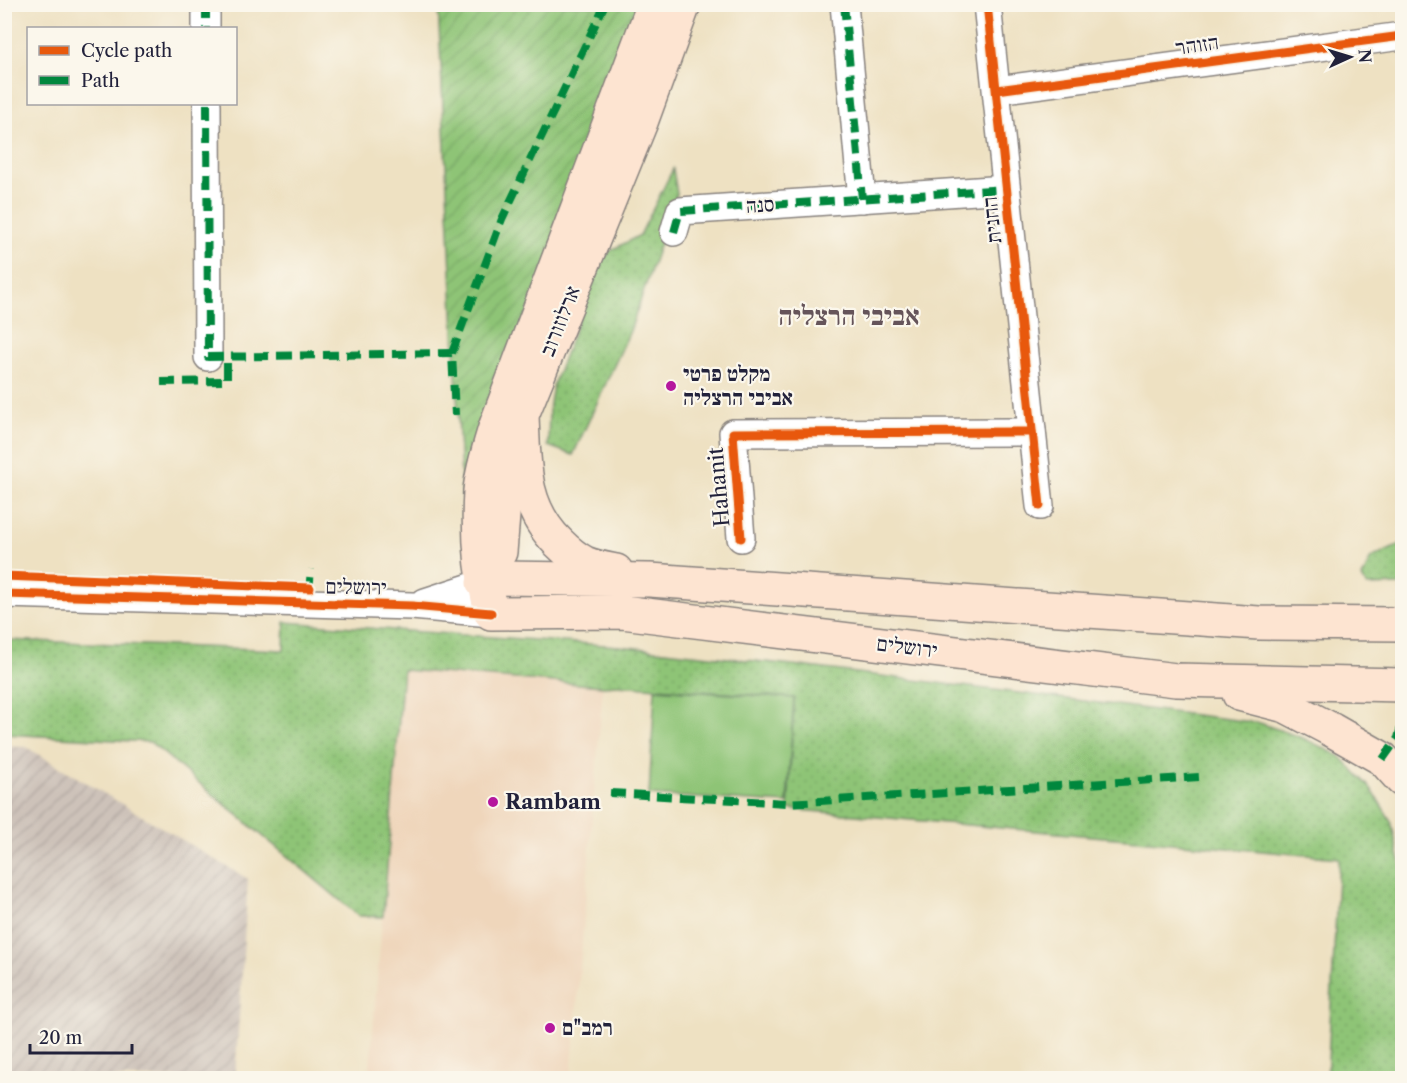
<svg xmlns="http://www.w3.org/2000/svg" width="1407" height="1083" font-family="'Libre Caslon Text','Frank Ruhl Libre',serif">
<style>
.built{fill:#efd6bb}
.industrial{fill:url(#industrial-furrows)}
.grass{fill:url(#grass-dots);stroke:#587358;stroke-width:1.5}
.garden{fill:url(#garden-furrows);stroke:#587358;stroke-width:1.5}
.pitch{fill:#8ec476;stroke:#587358;stroke-width:1.5}
.lines{fill:none;stroke-linecap:round;stroke-linejoin:round}
.minor-casing{stroke:#88827e;stroke-width:30}
.secondary-casing{stroke:#88827e;stroke-width:36}
.minor{stroke:#fff;stroke-width:27}
.secondary{stroke:#fde4d1;stroke-width:33}
.quiet{stroke:#00873e;stroke-width:8;stroke-dasharray:15 8;stroke-linecap:butt}
.cycleway-casing{stroke:#fbf7ec;stroke-width:13}
.cycleway{stroke:#e8590c;stroke-width:9}
.poi-dot{fill:#b5179e;stroke:#fbf7ec;stroke-width:2}
.labels{text-anchor:middle;stroke-width:4.5;stroke-linejoin:round;paint-order:stroke}
.street-label{font-size:21px;fill:#22223b;stroke:#fbf7ec}
.poi-label{font-size:21px;font-weight:bold;fill:#22223b;stroke:#fbf7ec;text-anchor:start}
.district-label{font-size:27px;font-weight:bold;fill:#65545a;stroke:#fbf7ec}
</style>
<defs>
<pattern id="industrial-furrows" width="10" height="10" patternUnits="userSpaceOnUse" patternTransform="scale(1.5)"><rect width="10" height="10" fill="#cdc2b9"/><path d="M-1 1l2-2M0 10L10 0M9 11l2-2" fill="none" stroke="#b0a6a0"/></pattern>
<pattern id="grass-dots" width="8" height="8" patternUnits="userSpaceOnUse" patternTransform="scale(1.5)"><rect width="8" height="8" fill="#8ec476"/><path d="M2 2h.1M6 6h.1" fill="none" stroke="#7aa867" stroke-width="1.8" stroke-linecap="round"/></pattern>
<pattern id="garden-furrows" width="10" height="10" patternUnits="userSpaceOnUse" patternTransform="scale(1.5)"><rect width="10" height="10" fill="#8ec476"/><path d="M-1 1l2-2M0 10L10 0M9 11l2-2" fill="none" stroke="#7aa867"/></pattern>
</defs>
<rect width="100%" height="100%" fill="#fbf7ec"/>
<filter id="ink" filterUnits="userSpaceOnUse"><feTurbulence type="fractalNoise" baseFrequency=".0167" numOctaves="2"/><feDisplacementMap in="SourceGraphic" scale="12" xChannelSelector="R" yChannelSelector="G"/><feConvolveMatrix kernelMatrix="1 2 1 2 8 2 1 2 1" color-interpolation-filters="sRGB"/></filter>
<filter id="wash" filterUnits="userSpaceOnUse"><feTurbulence type="fractalNoise" baseFrequency=".008" numOctaves="4" result="noise"/><feDisplacementMap in="SourceGraphic" scale="24" xChannelSelector="R" yChannelSelector="G"/><feGaussianBlur stdDeviation="1.35" result="paint"/><feColorMatrix in="noise" values="0 0 0 0 0 0 0 0 0 0 0 0 0 0 0 0 0 1.4 0 .05"/><feComposite in="paint" operator="in"/></filter>
<g filter="url(#wash)">
<rect width="100%" height="100%" fill="#eee1c2"/>
<polygon class="built" points="403,669 603,686 571,1078 369,1078"/>
<polygon class="industrial" points="4,746 26,747 248,879 235,1078 5,1078"/>
<g class="grass">
<polygon points="673,169 677,194 630,331 573,455 548,446 549,410 553,385 601,262 610,251 640,235"/>
<polygon points="1402,544 1402,585 1367,586 1362,578 1371,558"/>
<polygon points="285,622 619,646 793,665 1260,723 1305,739 1340,756 1372,790 1391,821 1402,870 1402,1078 1327,1078 1339,858 788,809 794,698 617,685 603,686 403,670 383,917 359,916 150,742 5,734 5,640 284,650"/>
</g>
<polygon class="garden" points="438,5 641,5 517,351 462,497"/>
<polygon class="pitch" points="655,689 794,698 787,803 649,795"/>
</g>
<g filter="url(#ink)">
<g class="lines">
<g class="minor-casing">
<g id="minor">
<polyline points="206,4 206,28"/>
<polyline points="844,4 862,199"/>
<polyline points="987,4 1040,506"/>
<polyline points="997,90 1402,36"/>
<polyline points="207,104 208,357"/>
<polyline points="674,232 680,211 1006,189"/>
<polyline points="741,538 733,433 1032,432"/>
<polyline points="4,594 412,606 491,613"/>
<polyline points="425,602 483,583"/>
</g>
</g>
<g class="secondary-casing">
<g id="secondary">
<polyline points="500,552 505,491 515,449"/>
<path d="M616,571C606,569 594,567 585,563C575,558 567,551 559,543C522,507 524,463 522,415L641,122L684,4"/>
<polyline points="483,583 499,578 650,580 1259,623 1402,624"/>
<path d="M489,603C480,568 478,527 480,491C482,470 489,448 495,428L654,4"/>
<polyline points="491,613 622,612 1176,680 1402,685"/>
<polyline points="1239,694 1286,706 1332,730 1383,759 1402,780"/>
</g>
</g>
<use href="#minor" class="minor"/>
<use href="#secondary" class="secondary"/>
<g class="quiet">
<polyline points="206,4 206,28"/>
<polyline points="844,4 862,199"/>
<polyline points="207,104 208,357 452,353 455,415"/>
<polyline points="674,232 680,211 1006,189"/>
<polyline points="452,353 502,219 605,4"/>
<polyline points="161,382 227,381 227,357"/>
<polyline points="309,592 311,569"/>
<polyline points="1383,759 1398,738 1402,723"/>
<polyline points="610,793 787,803 1200,777"/>
</g>
<g class="cycleway-casing">
<g id="cycleway">
<polyline points="987,4 1040,506"/>
<polyline points="997,90 1402,36"/>
<polyline points="741,538 733,433 1032,432"/>
<polyline points="4,576 310,588"/>
<polyline points="4,594 412,606 491,613"/>
</g>
</g>
<use href="#cycleway" class="cycleway"/>
</g>
</g>
<g class="poi-dot">
<circle cx="671" cy="386" r="6"/>
<circle cx="493" cy="802" r="6"/>
<circle cx="550" cy="1028" r="6"/>
</g>
<g class="labels">
<g class="street-label">
<text transform="translate(1197 45) rotate(-8)" y="7">הזוהר</text>
<text transform="translate(760 205) rotate(-4)" y="7">סנה</text>
<text transform="translate(992 220) rotate(-96)" y="7">החנית</text>
<text transform="translate(560 321) rotate(-68)" y="7">ארלוזורוב</text>
<text transform="translate(719 487) rotate(-95)" y="7">Hahanit</text>
<text transform="translate(356 587) rotate(1)" y="7">ירושלים</text>
<text transform="translate(907 647) rotate(7)" y="7">ירושלים</text>
</g>
<g class="poi-label">
<text x="683" y="381">מקלט פרטי<tspan x="683" dy="24">אביבי הרצליה</tspan></text>
<text x="505" y="809">Rambam</text>
<text x="562" y="1035">רמב"ם</text>
</g>
<g class="district-label">
<text x="849" y="325">אביבי הרצליה</text>
</g>
</g>
<rect width="1407" height="1083" fill="none" stroke="#fbf7ec" stroke-width="24"/>
<rect x="27" y="27" width="210" height="78" fill="#fbf7ec" stroke="#a4a2a5" stroke-width="1.5"/>
<rect x="39" y="46" width="30" height="9" fill="#e8590c" stroke="#a4a2a5" stroke-width="1.5"/>
<text x="81" y="57" font-size="18" fill="#22223b">Cycle path</text>
<rect x="39" y="76" width="30" height="9" fill="#00873e" stroke="#a4a2a5" stroke-width="1.5"/>
<text x="81" y="87" font-size="18" fill="#22223b">Path</text>
<g transform="translate(1350 57) rotate(86)" stroke="#fbf7ec" stroke-width="4.5" paint-order="stroke">
<path d="M0-4.5L10 22L0 15L-10 22Z" fill="#22223b"/>
<text y="-9" font-size="16" font-weight="bold" text-anchor="middle" fill="#22223b">N</text>
</g>
<path d="M30 1044v9h102v-9" fill="none" stroke="#22223b" stroke-width="3"/>
<text x="39" y="1044" font-size="18" fill="#22223b" stroke="#fbf7ec" stroke-width="4.5" paint-order="stroke">20 m</text>
</svg>
